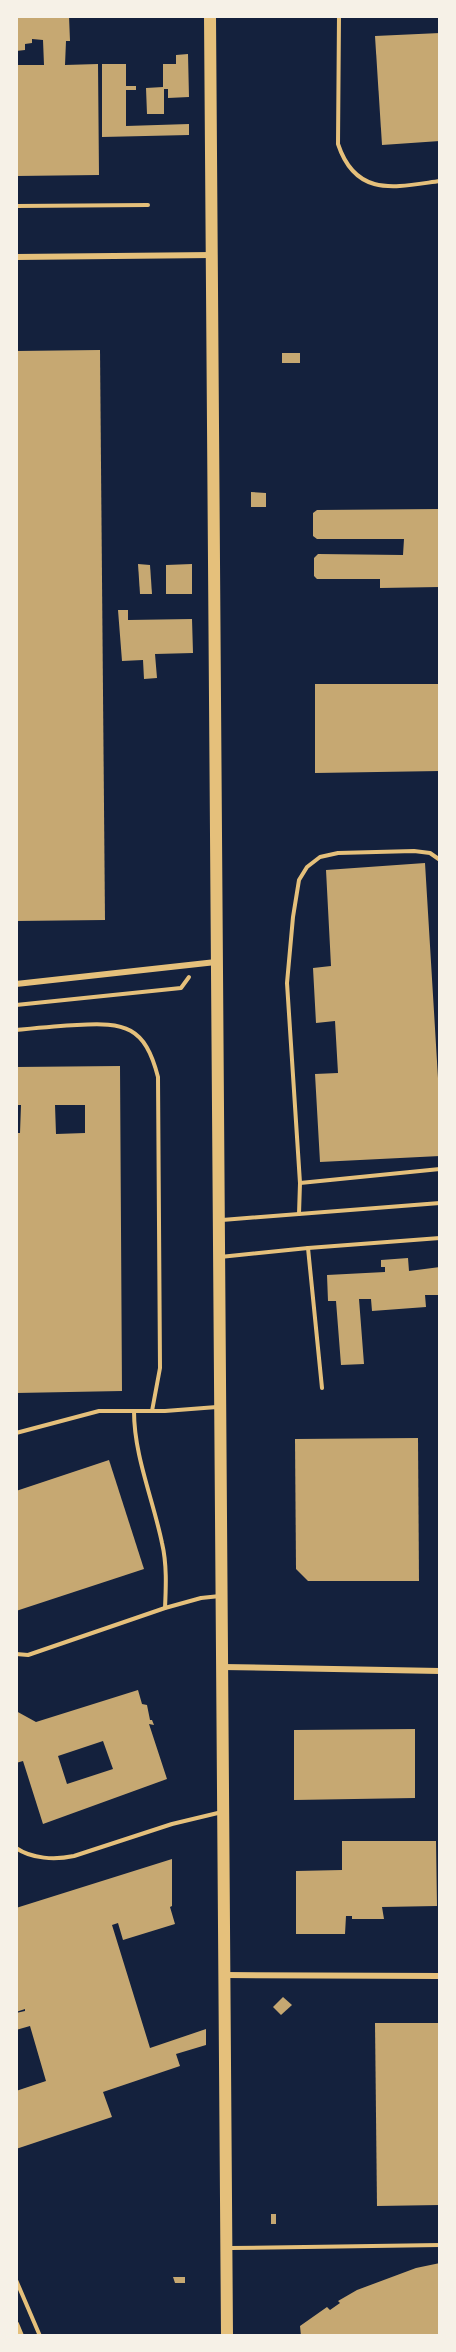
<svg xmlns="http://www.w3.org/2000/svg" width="456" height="2352" font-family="Manrope,sans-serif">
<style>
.building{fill:#c6a872;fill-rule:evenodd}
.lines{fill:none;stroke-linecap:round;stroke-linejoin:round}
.path{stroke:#e5c07b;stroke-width:4}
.service{stroke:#e5c07b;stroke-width:4}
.minor{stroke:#e5c07b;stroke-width:6}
.secondary{stroke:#e5c07b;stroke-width:12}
</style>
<rect width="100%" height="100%" fill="#14213d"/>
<g class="building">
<polygon points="16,16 69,16 70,41 66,41 65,65 98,64 99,175 16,176 16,65 44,65 43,40 32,39 32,43 25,44 25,50 16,51"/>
<polygon points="440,33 440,141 382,145 375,36"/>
<polygon points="188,54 189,97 168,98 168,89 164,89 164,114 147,114 146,88 163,87 163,64 176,64 176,55"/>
<polygon points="102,64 126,64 126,86 136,86 136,90 126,90 126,126 189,124 189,135 102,137"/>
<polygon points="100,350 105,920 16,921 16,351"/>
<rect x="282" y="353" width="18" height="10"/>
<polygon points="251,492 266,493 266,507 251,507"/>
<polygon points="440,509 440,587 380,588 380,579 317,579 314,576 314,558 318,554 403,555 404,539 317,539 313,536 313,513 317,510"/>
<polygon points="138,564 150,565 152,594 140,594"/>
<polygon points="192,564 192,594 166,594 166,565"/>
<polygon points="118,610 128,610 128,620 192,619 193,653 155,654 157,678 144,679 143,660 122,661"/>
<polygon points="315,684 440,684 440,771 315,773"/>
<polygon points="425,863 440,1111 440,1156 320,1162 315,1074 338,1073 335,1021 316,1023 313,968 331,966 326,870"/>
<path d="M120,1066L122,1391L16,1393V1133H20L21,1105H16V1067ZM55,1105H85V1133L56,1134Z"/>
<polygon points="408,1258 409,1271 440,1267 440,1295 425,1295 426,1307 372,1311 371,1299 359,1299 364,1364 341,1365 336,1301 328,1301 327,1275 385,1272 385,1267 381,1267 381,1260"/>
<polygon points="418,1438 419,1581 308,1581 296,1569 295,1439"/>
<polygon points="109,1460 144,1569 16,1611 16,1491"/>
<path d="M138,1690L142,1704L147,1705L150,1720H152L154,1725L149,1724L167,1779L43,1824L23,1761L16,1763V1711L36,1722ZM103,1741L113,1769L67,1784L58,1756Z"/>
<polygon points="415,1729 415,1798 294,1800 294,1730"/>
<polygon points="342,1841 436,1841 437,1906 382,1907 384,1919 352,1919 352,1916 346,1916 345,1934 296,1934 296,1871 342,1870"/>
<polygon points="172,1859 172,1906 170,1907 175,1924 123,1940 118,1923 112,1925 150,2048 206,2029 206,2045 176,2054 180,2066 103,2092 112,2117 16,2149 16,2091 46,2081 30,2026 16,2030 16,2013 25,2011 25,2009 16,2012 16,1908"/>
<polygon points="283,1997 292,2005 281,2015 273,2007"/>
<polygon points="375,2023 440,2023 440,2205 377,2206"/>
<rect x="271" y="2214" width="5" height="10"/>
<polygon points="440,2263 440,2336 301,2336 300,2326 327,2307 330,2310 340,2303 338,2301 357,2290 416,2268"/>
<polygon points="173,2277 185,2277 185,2283 175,2283"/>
</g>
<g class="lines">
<g class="path">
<polyline points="16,1005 181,988 189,977"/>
<polyline points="16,2280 40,2336"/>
</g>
<g class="service">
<path d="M339,16L338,144C356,198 395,187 440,181"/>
<polyline points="16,206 148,205"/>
<path d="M16,1030C37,1028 57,1026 77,1025C125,1022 145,1026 158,1077L160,1368L152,1411"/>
<polyline points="300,1183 440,1169"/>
<polyline points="299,1214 300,1183 287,983 293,917 299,880 307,867 320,857 338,853 414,851 430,853 440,860"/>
<polyline points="222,1220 440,1203"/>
<polyline points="308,1248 440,1238"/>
<polyline points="220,1257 308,1248 322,1388"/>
<path d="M134,1411C134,1456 153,1499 162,1543C167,1564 166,1587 165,1608L201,1598L220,1596"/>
<polyline points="16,1433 99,1411 165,1411 217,1407"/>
<polyline points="16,1654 28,1655 165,1608"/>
<path d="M16,1848C32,1859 55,1860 74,1856L172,1824L222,1812"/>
<polyline points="230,2248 440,2245"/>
</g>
<g class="minor">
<polyline points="16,257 212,255"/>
<polyline points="16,984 216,962"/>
<polyline points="223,1667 440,1671"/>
<polyline points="225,1975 440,1976"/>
<polyline points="16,2324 21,2336"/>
</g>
<polyline class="secondary" points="210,16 227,2336"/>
</g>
<rect width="456" height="2352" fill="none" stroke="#f6f1e7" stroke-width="36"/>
</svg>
